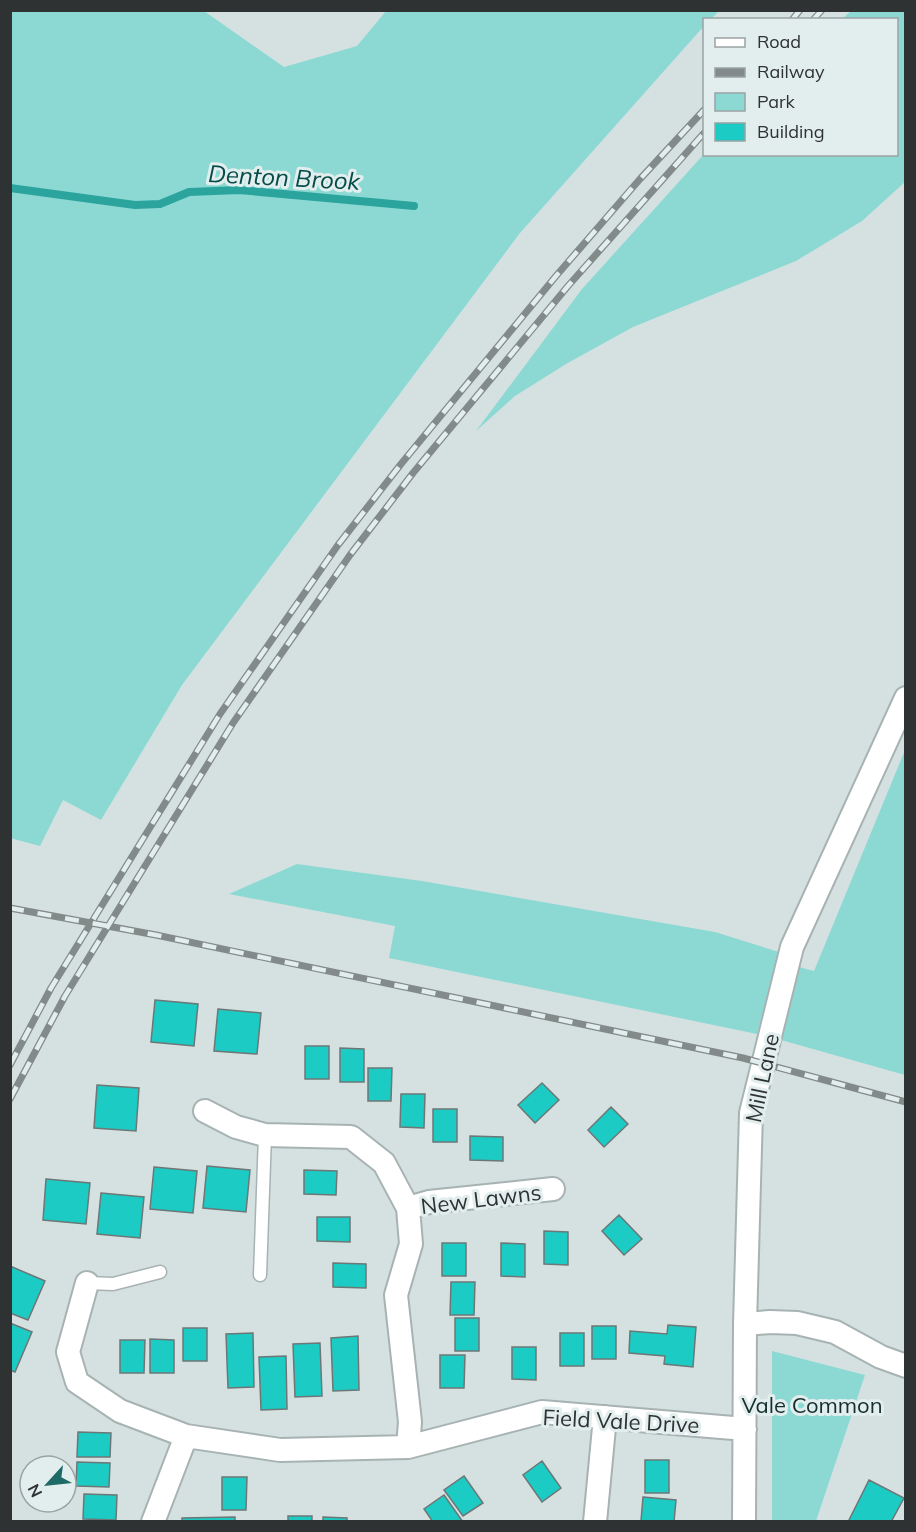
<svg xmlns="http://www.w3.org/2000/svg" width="916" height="1532" font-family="Mulish,sans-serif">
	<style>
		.green { fill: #8cd9d4 }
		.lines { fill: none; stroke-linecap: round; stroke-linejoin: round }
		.stream { stroke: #2ca49e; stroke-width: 8 }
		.building { fill: #1ccbc4; stroke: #6c7776; stroke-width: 1.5 }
		.lane-casing { stroke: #a7b3b2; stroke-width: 15 }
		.street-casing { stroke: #a7b3b2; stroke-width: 26 }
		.lane { stroke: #fff; stroke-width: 12 }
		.street { stroke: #fff; stroke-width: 22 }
		.rail-casing { stroke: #838b8a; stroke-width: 7 }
		.rail { stroke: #e2eeed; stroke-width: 4.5; stroke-dasharray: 14; stroke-linecap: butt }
		.labels { text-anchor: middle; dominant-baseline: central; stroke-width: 6; stroke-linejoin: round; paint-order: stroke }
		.street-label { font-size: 22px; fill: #2e3232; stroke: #e2eeed }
		.park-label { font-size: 22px; fill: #162f2d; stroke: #e2eeed }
		.water-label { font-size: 24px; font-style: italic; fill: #054c49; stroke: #e2eeed }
	</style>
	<rect width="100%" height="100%" fill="#d5e1e0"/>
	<path class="green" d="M10 11H204L284 67 357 46 386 11H719L711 19 704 20V26L520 233 182 685 101 820 63 800 40 846 10 838Z
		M851 11H905V182L862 221 796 261 633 327 566 364 515 396 476 431 582 289 704 154H896V20L842 19Z
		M905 750V1075L781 1040 799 967 814 971Z
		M297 864 422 881 715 932 779 952 757 1034 389 958 395 926 229 894Z
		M772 1351 865 1375 816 1521H772Z"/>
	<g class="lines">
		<path class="stream" d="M10 188 135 205 160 204 189 192 239 190 414 206"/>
	</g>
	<path class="building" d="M155 1000 198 1004 194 1046 151 1042Z
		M218 1009 261 1013 257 1054 214 1051Z
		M305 1046H329V1079H305Z
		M340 1048 364 1049V1082H340Z
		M368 1068H392L391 1101H368Z
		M542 1083 559 1100 535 1123 518 1105Z
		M97 1085 139 1088 136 1131 94 1128Z
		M401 1094H425L424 1128 400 1127Z
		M611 1107 628 1124 604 1147 588 1130Z
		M433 1109H457V1142H433Z
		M470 1136 503 1137V1161L470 1160Z
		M207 1166 250 1170 246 1212 203 1208Z
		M154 1167 197 1171 193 1213 150 1209Z
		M304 1170 337 1171 336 1195 304 1194Z
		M46 1179 90 1183 86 1224 43 1220Z
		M101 1193 144 1197 140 1238 97 1234Z
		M619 1215 642 1239 624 1255 602 1231Z
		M317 1217H350V1242L317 1241Z
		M544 1231 568 1232V1265L544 1264Z
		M442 1243H466V1276H442Z
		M501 1243 525 1244V1277L501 1276Z
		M333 1263 366 1264V1288L333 1287Z
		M10 1266 45 1281 28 1320 10 1313Z
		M451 1282H475L474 1315H450Z
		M455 1318H479V1351H455Z
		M10 1323 32 1332 15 1372 10 1370Z
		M668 1325 696 1327 693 1367 664 1364 665 1356 629 1353 630 1331 667 1334Z
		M592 1326H616V1359H592Z
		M183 1328H207V1361H183Z
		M253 1333 254 1387 228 1388 226 1334Z
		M560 1333H584V1366H560Z
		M358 1336 359 1390 333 1391 331 1338Z
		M150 1339 174 1340V1373H150Z
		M120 1340H145L144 1373H120Z
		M320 1343 322 1396 295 1397 293 1344Z
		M512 1347H536V1380L512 1379Z
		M440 1355H465L464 1388H440Z
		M286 1356 287 1409 261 1410 259 1357Z
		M78 1432 111 1433 110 1457H77Z
		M645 1460H669V1493H645Z
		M542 1461 561 1488 542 1502 523 1475Z
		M77 1462 110 1463 109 1487 76 1486Z
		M464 1476 483 1503 463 1516 444 1490Z
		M222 1477H247L246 1510H222Z
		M869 1480 904 1498 891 1522H848Z
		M84 1494 117 1495 116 1520 83 1519Z
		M444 1495 463 1522H433L424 1509Z
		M643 1497 676 1500 674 1522 641 1521Z
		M288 1516H312V1522H288Z
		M235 1517V1522H182V1518Z
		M323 1517 347 1518V1522H323Z"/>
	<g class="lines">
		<g class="lane-casing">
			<path id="lane" d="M260 1275 265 1135
				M87 1283 113 1284 160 1272"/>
		</g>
		<g class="street-casing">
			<path id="street" d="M205 1111 236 1127 265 1135 351 1137 384 1163 408 1208 411 1244 396 1295 410 1422 408 1447
				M408 1208 429 1202 553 1189
				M87 1283 68 1352 77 1382 120 1411 186 1436 280 1450 408 1447 542 1412 745 1429
				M745 1324 770 1322 797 1323 835 1332 881 1357 906 1366
				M153 1522 186 1436
				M595 1522 605 1417
				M744 1522 745 1324 751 1113 792 947 906 698"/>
		</g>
		<use href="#lane" class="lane"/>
		<use href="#street" class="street"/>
		<g class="rail-casing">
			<path id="rail" d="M792 20 800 10
				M813 20 822 10
				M10 908 156 935 743 1058 906 1102
				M10 1065 51 988 220 714 338 545 401 464 556 276 640 179 704 110
				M10 1099 65 996 233 723 350 555 413 473 568 286 704 133"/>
		</g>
		<use href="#rail" class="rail"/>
	</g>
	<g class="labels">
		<g class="street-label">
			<text transform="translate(762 1078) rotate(-78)">Mill Lane</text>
			<text transform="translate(481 1199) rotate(-7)">New Lawns</text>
			<text transform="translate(621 1421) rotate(3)">Field Vale Drive</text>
		</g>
		<g class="park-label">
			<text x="812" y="1405">Vale Common</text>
		</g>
		<g class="water-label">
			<text transform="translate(284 177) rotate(3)">Denton Brook</text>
		</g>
	</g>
	<rect width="916" height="1532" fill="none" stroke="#2e3232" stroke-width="24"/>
	<rect x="703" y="18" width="195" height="138" fill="#e2eeed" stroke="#9aa3a2" stroke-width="1.5"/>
	<rect x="715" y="38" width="30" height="9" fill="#ffffff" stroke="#9aa3a2" stroke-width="1.5"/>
	<text x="757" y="48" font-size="18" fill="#2e3232">Road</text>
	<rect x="715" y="68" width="30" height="9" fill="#838b8a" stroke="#9aa3a2" stroke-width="1.5"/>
	<text x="757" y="78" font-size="18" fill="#2e3232">Railway</text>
	<rect x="715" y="93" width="30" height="18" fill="#8cd9d4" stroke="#9aa3a2" stroke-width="1.5"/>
	<text x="757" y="108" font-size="18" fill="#2e3232">Park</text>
	<rect x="715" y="123" width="30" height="18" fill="#1ccbc4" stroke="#9aa3a2" stroke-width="1.5"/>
	<text x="757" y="138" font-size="18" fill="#2e3232">Building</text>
	<g transform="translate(48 1484) rotate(243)"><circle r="28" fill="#e2eeed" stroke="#9aa3a2" stroke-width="1.5"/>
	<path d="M0-4.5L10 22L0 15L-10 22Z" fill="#1e6a66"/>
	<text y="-9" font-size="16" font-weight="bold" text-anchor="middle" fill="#2e3232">N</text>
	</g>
</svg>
